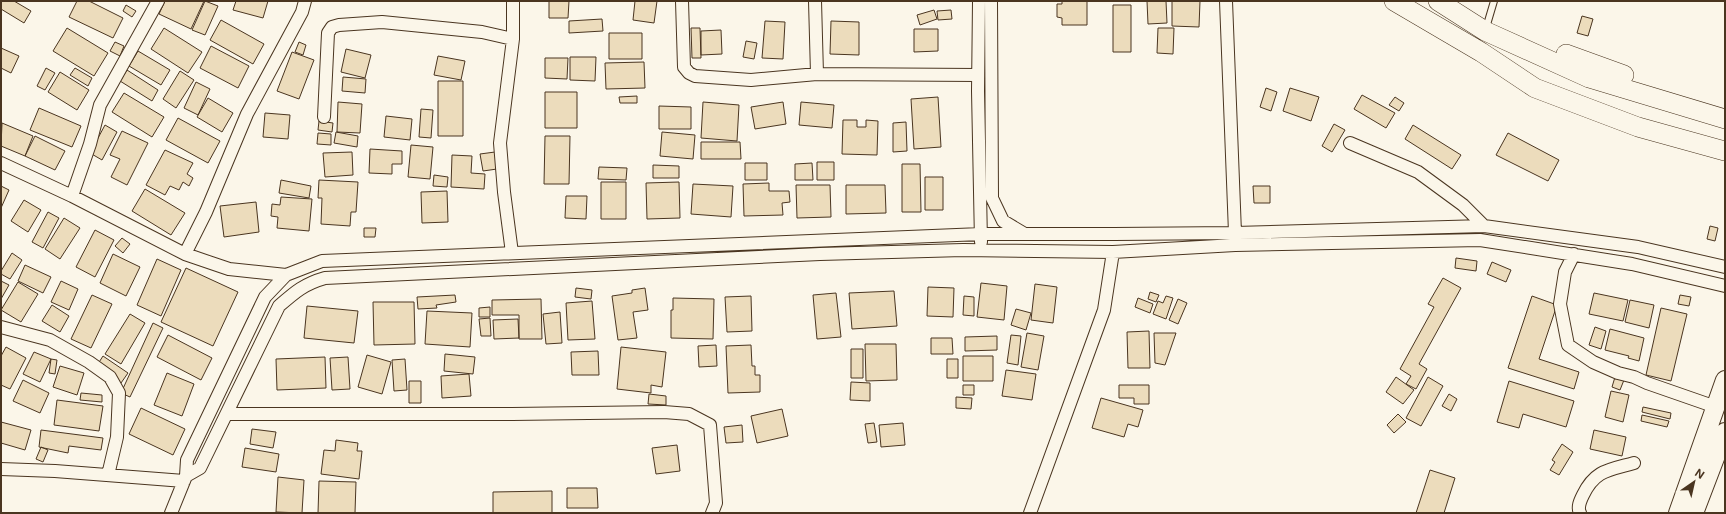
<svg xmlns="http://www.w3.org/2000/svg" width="1726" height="514" font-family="Inter,sans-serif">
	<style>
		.building { fill: #ecdcbc; stroke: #4a3520 }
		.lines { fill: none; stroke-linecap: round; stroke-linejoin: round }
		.service-casing { stroke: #4a3520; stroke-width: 8 }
		.minor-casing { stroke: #4a3520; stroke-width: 14 }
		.primary-casing { stroke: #4a3520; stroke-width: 20 }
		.trunk-casing { stroke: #4a3520; stroke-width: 20 }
		.service { stroke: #fbf6e9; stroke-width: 6 }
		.minor { stroke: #fbf6e9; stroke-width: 12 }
		.primary { stroke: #fbf6e9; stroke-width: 18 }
		.trunk { stroke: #fbf6e9; stroke-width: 19 }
	</style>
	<rect width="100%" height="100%" fill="#fbf6e9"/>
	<path class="building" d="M1 1H14L31 11 24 23 1 9Z
		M77 1H89L123 18 113 38 69 17Z
		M165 1H204L191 29 159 14Z
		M205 1 218 6 205 35 192 30Z
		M236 1H268L263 18 233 10Z
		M549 1H569L568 18H549Z
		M635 1H657L654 23 633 20Z
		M1062 1H1087V25H1062V18L1057 17V4H1062Z
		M1147 1H1166L1167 23 1148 24Z
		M1172 1H1200L1199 27 1172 26Z
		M126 5 136 11 132 17 123 11Z
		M1113 5H1131V52H1113Z
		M934 10 937 19 920 25 917 15Z
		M951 10 952 19 938 20 937 11Z
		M1582 16 1593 19 1588 36 1577 33Z
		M602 19 603 31 569 33V21Z
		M221 20 264 44 253 64 210 40Z
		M765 21 785 22 783 59 762 58Z
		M831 21 859 22V55L830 54Z
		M67 28 108 53 94 76 53 51Z
		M164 28 202 52 188 73 151 49Z
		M691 28H700L701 58H692Z
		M1158 28H1174L1173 54 1157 53Z
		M914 29H938V51L914 52Z
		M721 30 722 54 701 55V31Z
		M609 33H642V59H609Z
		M746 41 757 43 754 59 743 57Z
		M115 42 124 46 120 56 110 51Z
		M299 42 306 45 303 55 295 52Z
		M211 46 249 66 238 88 200 68Z
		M1 48 19 56 11 73 1 68Z
		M346 49 371 55 365 78 341 72Z
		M138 51 170 70 161 85 129 66Z
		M292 52 314 60 299 99 277 91Z
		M438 56 465 61 461 80 434 75Z
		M570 57H596L595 81 570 80Z
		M545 58H568L567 79 545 78Z
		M644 62 645 88 606 89 605 63Z
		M46 68 55 73 45 90 37 86Z
		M75 68 92 78 88 86 70 75Z
		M127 70 158 90 152 101 120 81Z
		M180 71 194 80 176 108 163 99Z
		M60 72 89 90 77 110 48 92Z
		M343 77 366 79 365 93 342 91Z
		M438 81H463V136H438Z
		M196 82 210 89 198 115 184 108Z
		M1266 88 1277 92 1271 111 1260 107Z
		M1290 88 1319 97 1311 121 1283 111Z
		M545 92H577V128H545Z
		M124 93 164 117 152 137 112 112Z
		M1362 95 1395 113 1386 128 1354 109Z
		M637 96V103H620L619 97Z
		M938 97 941 147 914 149 911 99Z
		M1395 97 1404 103 1399 111 1389 105Z
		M208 98 233 113 222 132 197 117Z
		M338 102 362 104 360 133 337 132Z
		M703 102 739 105 737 141 701 138Z
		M783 102 786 124 755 129 751 107Z
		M801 102 834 105 832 128 799 125Z
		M659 106 691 107V129H659Z
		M39 108 81 126 72 147 30 130Z
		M421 109 433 110 431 138 419 137Z
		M265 113 290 115 288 139 263 137Z
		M386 116 412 119 410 140 384 137Z
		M178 118 220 141 208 163 166 140Z
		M843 120H857V127H866V120L878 121 877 155 842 154Z
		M319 121 333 123 332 132 318 130Z
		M906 122 907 151 893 152V123Z
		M2 123 33 136 25 156 1 146Z
		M1334 124 1345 130 1332 152 1322 146Z
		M105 125 117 132 102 160 90 153Z
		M1413 125 1461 155 1452 169 1405 139Z
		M122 131 148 143 127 185 111 177 120 159 110 155Z
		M336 132 358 136 357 147 334 143Z
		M662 132 695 135 693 159 660 156Z
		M318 133 331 134V145L317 144Z
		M1508 133 1559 160 1548 181 1496 155Z
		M35 136 65 151 55 170 25 156Z
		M545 136H570L569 184H544Z
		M701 142H740L741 159H701Z
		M411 145 433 147 430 179 408 177Z
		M370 149 402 151V164H392V174L369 173Z
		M165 150 193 163 187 174 193 178 189 186 183 182 179 190 170 186 165 195 146 185Z
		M352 152 353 175 325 177 323 153Z
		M495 152 497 169 483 171 480 154Z
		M452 155 472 156 471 173 485 174 484 189 451 187Z
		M817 162H834V180H817Z
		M745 163H767V180H745Z
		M812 163 813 180H795V164Z
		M902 164H920L921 212H902Z
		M653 165 679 166V178H653Z
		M599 167 627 168 626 180 598 179Z
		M434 175 448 177 447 187 433 186Z
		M925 177H943V210H925Z
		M281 180 311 186 309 198 279 193Z
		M319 180 358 182 356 212H351L350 226 321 224 322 198H318Z
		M601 182H626V219H601Z
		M679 182 680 218 647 219 646 183Z
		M769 183V191H789L790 202 782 203 783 215 744 216 743 184Z
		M693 184 733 186 731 217 691 214Z
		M796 185H830L831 217 797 218Z
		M846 185H885L886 213 846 214Z
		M1 186 9 190 1 208Z
		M1253 186H1270V203H1254Z
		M145 189 185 213 171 235 132 211Z
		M447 191 448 222 422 223 421 192Z
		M566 196H587L586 219 565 218Z
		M281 197 312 199 309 231 277 228 278 217 271 216 272 204 280 205Z
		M24 200 41 210 28 232 11 221Z
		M256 202 259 232 224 237 220 206Z
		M48 212 59 218 43 248 32 242Z
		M64 218 80 228 60 259 45 249Z
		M1710 226 1718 228 1715 241 1707 239Z
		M364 228H376L375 237H364Z
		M95 230 114 240 95 277 76 267Z
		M122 238 130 244 123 253 115 246Z
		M12 253 22 260 10 279 1 274V271Z
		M113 254 140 267 126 296 100 283Z
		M1456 258 1477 261 1476 271 1455 268Z
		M157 259 181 270 161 316 137 305Z
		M1492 262 1511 270 1506 282 1487 274Z
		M25 265 51 277 43 293 18 281Z
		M186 268 238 292 213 346 161 322Z
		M1443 278 1461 288 1419 364 1427 369 1416 389 1406 384 1411 376 1400 369 1434 307 1428 304Z
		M1 281 9 285 1 299Z
		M61 281 78 289 69 310 51 302Z
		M18 282 38 294 21 322 1 310Z
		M981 283 1007 286 1004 320 977 317Z
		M1035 284 1057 287 1053 323 1031 320Z
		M928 287 954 288 953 317 927 316Z
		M576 288 592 290 591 299 575 297Z
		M645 288 648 310 633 312 637 338 618 340 612 296 632 293V290Z
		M894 291 897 326 852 329 849 293Z
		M1150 292 1159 295 1156 302 1148 299Z
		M836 293 841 337 817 339 813 295Z
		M1594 293 1628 300 1623 321 1589 314Z
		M92 295 112 304 91 348 71 339Z
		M455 295 456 302 436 305 437 308 418 309 417 297Z
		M1680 295 1691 297 1689 306 1678 304Z
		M751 296 752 331 727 332 725 297Z
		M964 296 974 297V316L963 315Z
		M1166 296 1173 298 1166 319 1153 314 1158 301 1163 303Z
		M1532 296 1557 305 1539 359 1579 372 1574 389 1508 368Z
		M673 298 714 299 713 339 671 338V310H673Z
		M1138 298 1153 304 1150 313 1135 307Z
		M541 299 542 339H519V315H492V300Z
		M1178 299 1187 303 1178 324 1169 320Z
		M1630 300 1654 305 1649 328 1625 322Z
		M592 301 595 339 568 340 566 303Z
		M373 302H414L415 344 374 345Z
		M52 305 69 316 60 332 42 321Z
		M307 306 358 311 354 343 304 338Z
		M490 307V317H479V308Z
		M1661 308 1687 314 1671 381 1646 375Z
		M1016 309 1031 313 1026 330 1011 325Z
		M427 311 472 313 470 347 425 344Z
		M560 312 562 343 546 344 543 314Z
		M130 314 145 323 121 364 105 354Z
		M490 318 491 336H481L479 319Z
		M518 319 519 338 494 339 493 320Z
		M153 323 163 328 130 397 121 393Z
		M1595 327 1606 331 1601 349 1589 345Z
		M1610 329 1644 338 1639 361 1628 358 1629 356 1605 350Z
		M1149 331 1150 368H1128L1127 332Z
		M1027 333 1044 336 1038 370 1021 367Z
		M1154 333H1176L1165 365 1155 363Z
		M168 335 212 358 201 380 157 357Z
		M1011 335 1021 336 1018 365 1007 363Z
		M997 336V350L965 351V337Z
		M931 338H952L953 354H931Z
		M865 344H896L897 380 866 381Z
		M716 345 717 366 699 367 698 346Z
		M751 345 752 366H755V375H760V392L728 393 726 346Z
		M6 347 26 358 10 389 1 385V356Z
		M621 347 666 352 662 387 651 385V393L617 389Z
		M851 349H863V378H851Z
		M598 351 599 375H572L571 352Z
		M34 352 51 359 40 382 23 374Z
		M445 354 475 357 473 374 444 371Z
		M367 355 391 362 382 394 358 387Z
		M103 356 128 373 121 383 96 367Z
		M963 356H993V381H963Z
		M325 357 326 388 277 390 276 359Z
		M348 357 350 389 332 390 330 358Z
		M51 359 57 360 55 374 49 373Z
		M405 359 407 390 394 391 392 360Z
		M947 359H958V378H947Z
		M60 366 84 373 77 395 53 387Z
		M1006 370 1036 374 1032 400 1002 396Z
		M167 373 194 384 182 416 154 405Z
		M469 374 471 396 442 398 441 376Z
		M1396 377 1414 390 1403 404 1386 392Z
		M1428 377 1443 386 1421 426 1406 418Z
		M1615 377 1624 380 1620 390 1612 387Z
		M23 380 49 393 40 413 13 401Z
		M409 381H421V403H409Z
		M1509 381 1574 401 1566 427 1523 414 1519 428 1497 422Z
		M851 382 870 383V401L850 400Z
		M963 385H974V395H963Z
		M1119 385H1149V404H1134V398H1119Z
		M1611 391 1629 395 1623 422 1605 417Z
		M81 393 102 395V402L80 400Z
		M649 394 666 396V405L648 404Z
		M1449 394 1457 399 1451 411 1442 406Z
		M956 397 972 398 971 409 956 408Z
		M1101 398 1143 410 1138 427 1128 424 1124 437 1092 428Z
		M57 400 103 406 99 431 54 425Z
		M1643 407 1671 413 1670 419 1642 412Z
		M141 408 185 429 173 455 129 434Z
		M782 409 788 436 757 443 751 416Z
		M1398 414 1406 422 1394 433 1387 425Z
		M1642 415 1669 421 1667 427 1641 421Z
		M1 422 31 430 25 450 1 443Z
		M874 423 877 442 868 443 865 424Z
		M903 423 905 445 881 447 879 425Z
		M742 425 743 442 726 443 724 427Z
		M252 429 276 432 273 448 250 444Z
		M41 430 103 438 101 450 69 446 68 453 39 447Z
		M1594 430 1626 437 1622 456 1590 449Z
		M336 440 358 443 357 451H362L359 479 321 474 324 450 335 451Z
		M1562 444 1573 452 1559 475 1550 470 1555 462 1552 460Z
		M677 445 680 471 656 474 652 448Z
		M41 447 48 450 43 462 36 459Z
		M245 448 279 454 276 472 242 467Z
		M1430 470 1455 478 1444 513H1416Z
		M278 477 304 480 302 513 276 512Z
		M319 481 356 482 355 513H318Z
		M567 488H597L598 508H567Z
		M552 491V513H493V492Z"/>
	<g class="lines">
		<g class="service-casing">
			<path id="service" d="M1486 28 1494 1"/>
		</g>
		<g class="minor-casing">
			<path id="minor" d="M682 1 684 67 689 73 695 76 751 80 817 74 978 75
				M815 1 817 74
				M979 1 978 91 981 242
				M991 1 992 198 1003 221 1023 233
				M1226 1 1235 233
				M324 117 328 33 332 27 339 25 382 22 482 32 513 39
				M1350 143 1418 172 1463 205 1484 226
				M1 163 72 196 185 254 229 269 286 275
				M72 196 90 144 100 105 158 1
				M512 253 504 192 500 143 513 39V1
				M185 254 206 212 247 114 302 12 305 1
				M1574 254 1565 272 1560 304 1568 345 1593 362 1618 373 1634 377 1647 383 1716 407
				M1 327 50 340 89 362 110 377 119 393 117 437 108 475
				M228 414H512L664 412 689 414 710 425 716 503 712 513
				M1 469 55 471 184 481
				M186 476 200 468 279 306C295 292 304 284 325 278L820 254 963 250 1113 252 1235 245 1480 240 1632 264 1725 286
				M171 513 186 476 187 460 265 297 286 275 322 261 981 234H1114L1235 233 1484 226 1638 247 1725 267
				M1030 513 1104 310 1113 252
				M1580 513C1577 507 1580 501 1583 495 1595 470 1609 470 1634 463"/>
		</g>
		<g class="primary-casing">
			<path id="primary" d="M1678 513 1725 380
				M1694 513 1725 432"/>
		</g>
		<g class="trunk-casing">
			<path id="trunk" d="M1394 1 1481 52 1535 88 1638 127 1725 151
				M1438 1 1485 31 1589 78 1725 119
				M1566 54 1624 75"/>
		</g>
		<use href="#service" class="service"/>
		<use href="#minor" class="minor"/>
		<use href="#primary" class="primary"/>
		<use href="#trunk" class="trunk"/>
	</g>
	<rect width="1726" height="514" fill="none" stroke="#4a3520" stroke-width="4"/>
	<g transform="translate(1694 482) rotate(34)" stroke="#fbf6e9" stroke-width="3" paint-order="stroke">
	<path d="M0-3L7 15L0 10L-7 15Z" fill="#4a3520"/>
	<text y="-6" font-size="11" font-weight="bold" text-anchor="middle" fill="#4a3520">N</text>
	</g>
</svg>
